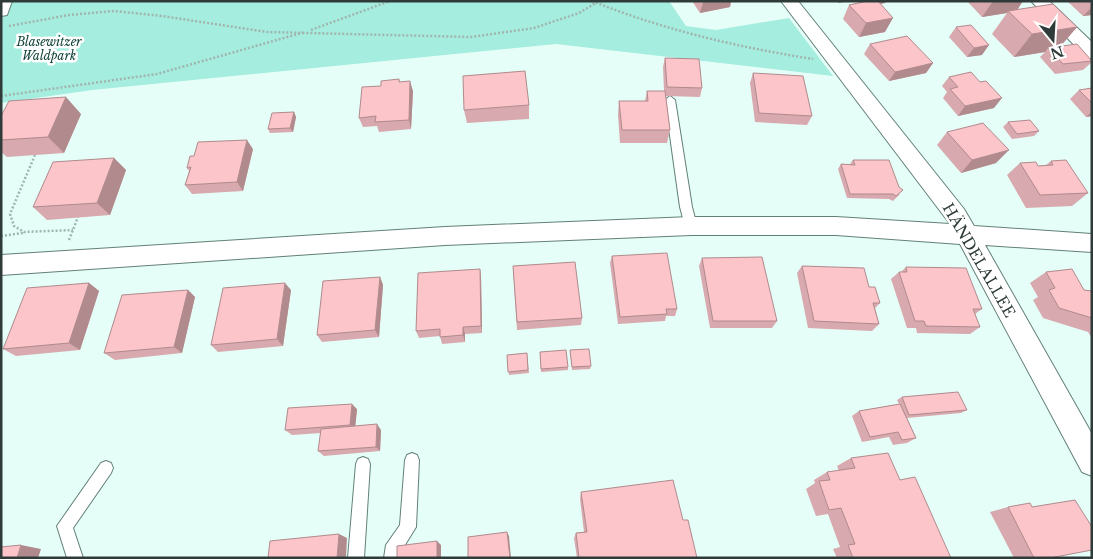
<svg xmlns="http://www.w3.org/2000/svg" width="1093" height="559" font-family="'Libre Baskerville',serif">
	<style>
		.green { fill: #a5edde }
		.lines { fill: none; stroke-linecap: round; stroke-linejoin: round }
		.lane-casing { stroke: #637f79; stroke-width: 2 }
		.street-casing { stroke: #637f79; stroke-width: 2 }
		.path { stroke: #a0b5b0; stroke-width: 2.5; stroke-dasharray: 2 2; stroke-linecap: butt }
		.lane { fill: #fff; fill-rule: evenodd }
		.street { fill: #fff; fill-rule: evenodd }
		.wall { fill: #d8a9ae }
		.shaded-wall { fill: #b08a8d }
		.building { fill: #fbc5ca; stroke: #b08a8d }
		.labels { text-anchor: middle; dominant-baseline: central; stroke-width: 5; stroke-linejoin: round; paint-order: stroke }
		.far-park-label { font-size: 12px; font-style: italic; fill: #104139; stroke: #fff }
		.street-label { font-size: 15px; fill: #2e3b38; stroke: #fff }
	</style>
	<rect width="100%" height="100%" fill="#e5fef8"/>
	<path class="green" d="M1 1H669L686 26 716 30 789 18 833 76 556 44 92 90 1 103Z"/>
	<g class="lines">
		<g class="lane-casing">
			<path id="lane" d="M670 96 675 100 692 207 697 226 691 231 685 226 680 207 665 100Z
				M412 453 417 455 419 460 416 527 400 553V558H384L386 545 400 525 405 460 407 455Z
				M363 457 368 459 370 464 364 558H348L356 464 358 459Z
				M106 461 111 463 113 468 111 473 73 528 83 558H67L57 526 101 463Z"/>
		</g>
		<g class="street-casing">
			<path id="street" d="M1 1H12L7 15 1 16Z
				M781 1H798L964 209 974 226 1092 234V252L985 245 1092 434V476L1082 472 960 244 836 235H691L445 245 1 275V255L445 227 691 217H836L950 224Z
				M1031 1H1049L1092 42V59L1086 57Z"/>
		</g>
		<path class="path" d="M592 1C664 30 737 47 813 59
			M9 26 69 15 114 11 162 16 267 32 471 37 534 28 579 13 599 1
			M311 30 390 1
			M1 96 157 74 305 32
			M35 155 10 214 14 226 24 232 73 230
			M1 236 23 233
			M69 240 78 217"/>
		<use href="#lane" class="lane"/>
		<use href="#street" class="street"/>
	</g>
	<path class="wall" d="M692 1H731L730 7 700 13Z
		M860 1H886L885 3 880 4 885 32 859 37 843 19 849 5 862 2Z
		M967 1H1023L1017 9 1077 27 1061 46 1092 60V62L1083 70 1055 74 1040 57 1045 52 1014 57 992 34 1007 13 982 17Z
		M1067 1H1092V15L1083 16Z
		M956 27 982 55 967 57 949 37Z
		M870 44 933 63 926 73 889 81 864 54Z
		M665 58 702 88 700 97 666 96 670 130 667 143H620L618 115 619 101H645L647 91H664L663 67Z
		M753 73 812 116 807 125 755 122 750 83Z
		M949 77 980 82 994 108 958 116 943 98 947 92 942 86Z
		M399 79 400 82 413 91 411 129 379 132 377 126 363 127 359 118 381 86Z
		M1092 88V116L1086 117 1070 99 1079 90Z
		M529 105V119L467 123 464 110Z
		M294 112 296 117 293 132 270 133 268 129Z
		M81 114 64 153 7 157 1 152V116Z
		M1008 122 1039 131 1034 136 1012 139 1003 127Z
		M947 132 996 163 961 173 937 145Z
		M253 149 243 191 192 194 185 185 189 171 187 168Z
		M114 158 126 170 110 215 47 220 33 207Z
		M853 160 900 194 893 201 889 199 847 198 838 169 841 164H850Z
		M1051 161 1088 193 1072 206 1026 208 1007 175 1020 163 1038 166 1046 165Z
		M612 256 677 309 675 316H666L665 321 618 324 610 263Z
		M702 258 777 321 772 328H710L699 266Z
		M513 266 582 318 581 325 517 330Z
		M802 266 869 287 880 303 875 308 879 324 872 331 808 328 797 273Z
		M906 267 982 309 975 314 980 327 970 334 917 333 916 328H907L891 279 899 272H901Z
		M480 269 481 277 482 333 465 334V342L442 344 440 336 419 338 416 331Z
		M1046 272 1084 290 1092 291V338L1088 332 1043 318 1033 300 1038 297 1030 283Z
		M380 277 383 285 379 337 322 342 317 335Z
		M89 283 99 291 80 350 16 356 3 349Z
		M188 290 195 297 182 353 115 360 104 353Z
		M291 290 283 346 218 352 211 345Z
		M570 350 591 366 590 369 572 370Z
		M540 352 568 367V370L541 372Z
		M527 353 529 373 509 375 507 355Z
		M902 397 967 410 961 413 907 418 916 438 907 443 893 445 889 437 862 442 852 416 859 411 899 404 897 400Z
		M357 409 355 426 381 430 380 451 324 456 318 451 321 433 292 435 285 430Z
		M851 458 900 480 951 558H837L833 549 840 547 828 514 816 516 806 489 815 483 814 480 827 472 839 471 837 466Z
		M581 492 683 520 697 558H577L574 538 576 533 584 532 580 499Z
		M1008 507H1032L1050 558H1014L990 512Z"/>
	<path class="shaded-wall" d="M711 1H731L730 7 700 13 703 3Z
		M839 1H850L838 3Z
		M867 1H886L885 3 865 6Z
		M993 1H1023L1016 12 1008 11 1007 13 982 17Z
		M1092 7V15L1083 16Z
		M893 18 885 32 859 37 866 23Z
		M1077 27 1057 50 1048 48 1045 52 1014 57 1032 34Z
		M989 45 982 55 967 57 974 48Z
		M933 63 926 73 889 81 895 72Z
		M410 81 413 91 411 129 409 120Z
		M66 97 81 114 64 153 48 137Z
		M1002 98 994 108 958 116 965 106Z
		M294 112 296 117 293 132 290 128Z
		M1092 112V116L1086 117Z
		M247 140 253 149 243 191 237 182Z
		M1009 150 996 163 961 173 972 160Z
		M114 158 126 170 110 215 97 203Z
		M480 269 481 277 482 333 481 326Z
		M380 277 383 285 379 337 375 330Z
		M89 283 99 291 80 350 69 343Z
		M285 283 291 290 283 346 277 339Z
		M188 290 195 297 182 353 174 347Z
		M463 327 465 334V342L463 335Z
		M352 404 357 409 355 430 350 425Z
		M377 424 381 430 380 451 376 447Z
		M507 532 509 536 511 558H510Z
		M339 534 347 538 346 558H337Z
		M437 541 441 545V558H437Z
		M21 545 41 549 38 558H17Z"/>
	<path class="building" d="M701 1H711L703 3Z
		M868 1H878L893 18 866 23 849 5Z
		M1053 4 1077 27 1032 34 1008 11Z
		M971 25 989 45 974 48 956 27Z
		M907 36 933 63 895 72 870 44Z
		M1077 44 1092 61 1063 64 1048 48Z
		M665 58 699 59 702 88 667 87Z
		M525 71 529 105 464 110 463 76Z
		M971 72 980 82 986 81 1002 98 965 106 950 89 958 87 949 77Z
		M753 73 803 76 812 116 759 113Z
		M399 79V82L410 81 409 120 375 122 376 116 359 118 362 87 381 86V81Z
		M1092 88V103L1079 90Z
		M647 91H665L670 130H622L619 101H648Z
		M66 97 48 137 1 140V116L9 101Z
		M294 112 290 128 268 129 272 113Z
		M1030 120 1039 131 1017 134 1008 122Z
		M983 123 1009 150 972 160 947 132Z
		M247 140 237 182 185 185 191 167 187 168 190 156H194L198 142Z
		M114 158 97 203 33 207 53 162Z
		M853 160H889L899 187 903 190 896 196 893 194H850L841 164 855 165Z
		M1066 160 1088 193 1040 195 1020 163 1036 162 1038 166 1053 165 1051 161Z
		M667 253 677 309H666L667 314 620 317 612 256Z
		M762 257 777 321H713L702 258Z
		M575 262 582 318 517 322 513 266Z
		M802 266 864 268 869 287H875L880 303H873L879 324 814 321Z
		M906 267 966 268 982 309H973L980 327 926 326 924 321H915L899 272H907Z
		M480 269 481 326 463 327V335L440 337V329L416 331 418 273Z
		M1072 269 1084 290 1092 291V318L1059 308 1049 290 1055 288 1046 272Z
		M380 277 375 330 317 335 323 281Z
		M89 283 69 343 3 349 27 288Z
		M285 283 277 339 211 345 223 288Z
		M188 290 174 347 104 353 122 295Z
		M589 349 591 366 572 367 570 350Z
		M566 350 568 367 541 369 540 352Z
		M527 353 528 370 508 372 507 355Z
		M958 392 967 410 909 415 902 397Z
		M352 404 350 425 285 430 288 408Z
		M900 404 916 438 902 440 898 432 870 437 859 411Z
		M377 424 376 447 318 451 321 429Z
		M888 453 900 480 915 477 951 558H853L848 545 855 544 841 508 829 510 819 481 830 480 827 472 855 468 851 458Z
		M673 480 683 520H688L697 558H579L576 533 587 532 581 492Z
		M1075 500 1092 527V550L1050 558H1034L1008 507 1030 503 1032 507Z
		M507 532 510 558H468V537Z
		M339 534 337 558H268L270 541Z
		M437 541V558H397V546Z
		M21 545 17 558H1V547Z"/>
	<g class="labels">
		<g class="far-park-label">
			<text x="49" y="41">Blasewitzer<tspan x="49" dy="14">Waldpark</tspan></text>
		</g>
		<g class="street-label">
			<text transform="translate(979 260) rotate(60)">HÄNDELALLEE</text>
		</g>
	</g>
	<rect width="1093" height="559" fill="none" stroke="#2e3b38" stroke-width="5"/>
	<g transform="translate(1053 40) rotate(162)" stroke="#ffffff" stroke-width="4" paint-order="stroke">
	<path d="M0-4L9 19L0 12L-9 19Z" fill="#2e3b38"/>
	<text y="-8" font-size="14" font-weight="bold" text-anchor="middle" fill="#2e3b38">N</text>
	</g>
</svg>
